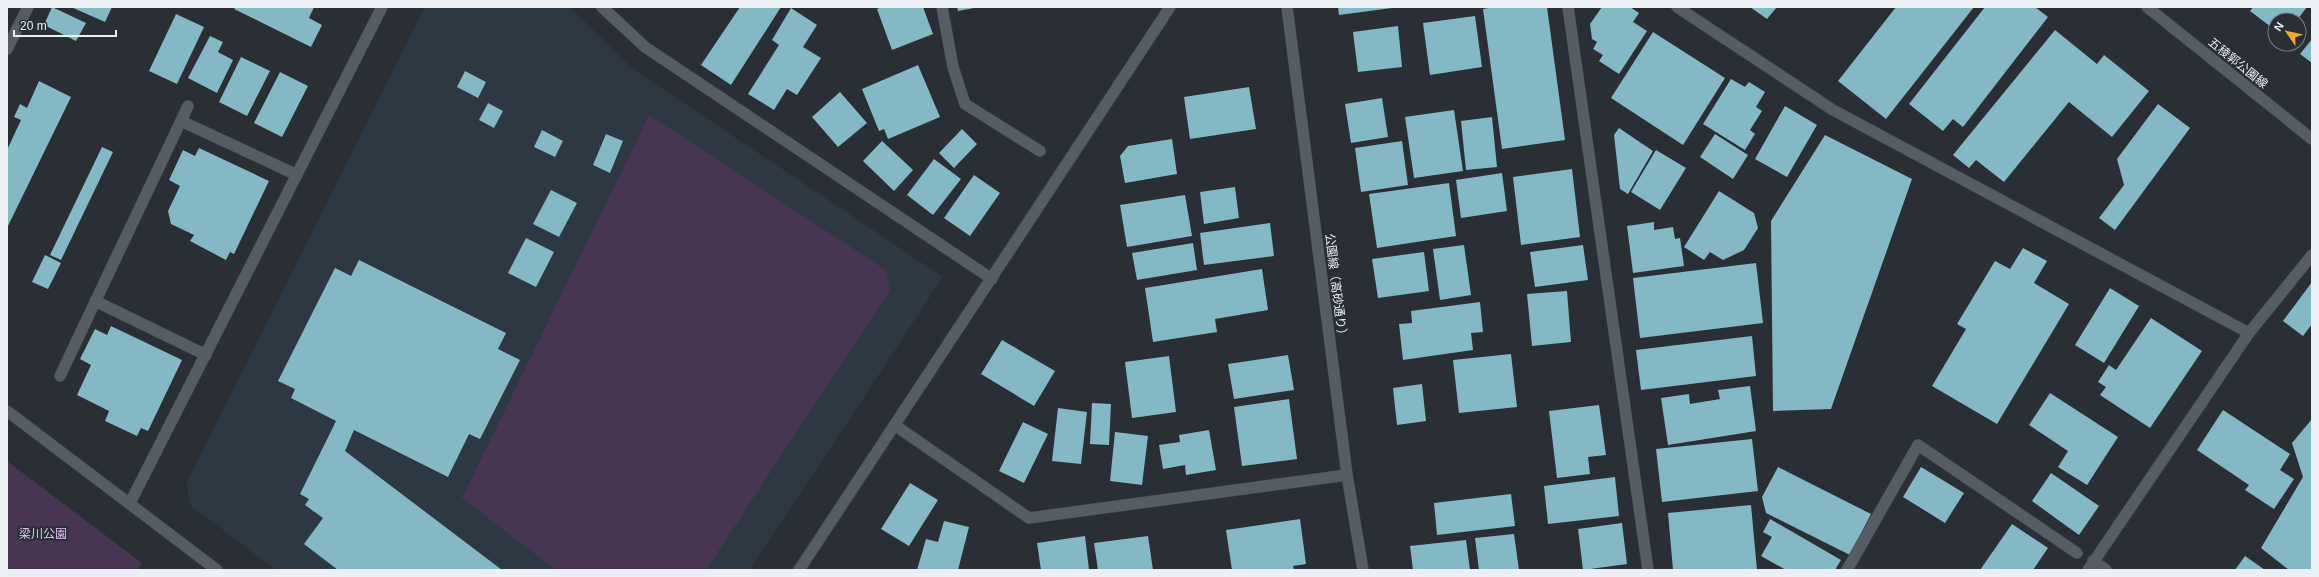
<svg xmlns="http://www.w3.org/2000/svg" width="2319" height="577" font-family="Arial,'Noto Sans JP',sans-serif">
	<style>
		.built { fill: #2d3843 }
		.green { fill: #483551 }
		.building { fill: #84b8c4 }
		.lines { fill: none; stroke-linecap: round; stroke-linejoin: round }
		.service-casing { stroke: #464b51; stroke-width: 12 }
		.minor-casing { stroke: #464b51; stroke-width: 12 }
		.tertiary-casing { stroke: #464b51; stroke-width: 12 }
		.secondary-casing { stroke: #464b51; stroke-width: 12 }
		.service { stroke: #565d64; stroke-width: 11 }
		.minor { stroke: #565d64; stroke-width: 11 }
		.tertiary { stroke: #565d64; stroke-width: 11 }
		.secondary { stroke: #565d64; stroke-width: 11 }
		.labels { text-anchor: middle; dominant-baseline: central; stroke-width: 4; stroke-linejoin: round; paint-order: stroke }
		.street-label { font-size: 12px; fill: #ecf0f4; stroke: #292f35 }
		.park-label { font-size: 12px; fill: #e7c0f9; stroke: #292f35 }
	</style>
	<rect width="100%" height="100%" fill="#292f35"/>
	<path class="built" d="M425 7H570L633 69 943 277 750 570H276L189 504 187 482Z"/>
	<path class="green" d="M649 115 886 270 890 290 706 570H556L462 498Z
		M7 461 142 563 137 570H7Z"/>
	<path class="building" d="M52 7 86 23 76 41 44 25Z
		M71 7H112L105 22Z
		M236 7H314L309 18 322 25 311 47 234 9Z
		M740 7H781L731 85 701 65Z
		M882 7H923L933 34 892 50 877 9Z
		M957 7H974V8L958 11Z
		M1338 7H1392V8L1339 15Z
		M1495 7H1547L1565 140 1502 149 1483 9Z
		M1602 7H1630L1639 13 1633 22 1647 31 1619 74 1599 61 1603 55 1593 49 1597 42 1592 39 1590 24Z
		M1750 7H1777L1767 19Z
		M1896 7H1974L1886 119 1838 81Z
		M1985 7H2035L2048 17 1963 127 1953 119 1943 131 1909 104Z
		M2253 7H2307L2297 20H2275V30L2250 11Z
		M791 8 817 25 803 47 821 58 797 95 787 89 774 110 748 94 779 45 772 40Z
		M176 14 204 27 177 84 149 71Z
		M1475 16 1482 67 1430 75 1423 23Z
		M1398 26 1402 67 1358 72 1353 32Z
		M2055 30 2097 64 2104 55 2149 91 2112 137 2069 102 2004 182 1976 160 1969 168 1953 155Z
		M1653 32 1725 78 1683 145 1611 98Z
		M210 36 223 42 218 52 233 60 217 93 188 78Z
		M2312 39V63L2300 54Z
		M241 57 270 71 247 116 219 102Z
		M918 65 940 117 888 139 884 129 879 131 862 89Z
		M465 71 486 82 478 98 457 87Z
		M280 72 308 86 282 137 254 123Z
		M1731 79 1745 87 1749 82 1765 92 1756 107 1762 111 1750 130 1755 134 1745 150 1703 124Z
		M39 81 71 97 7 228V150L21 120 14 117 20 104 27 108Z
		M1249 87 1256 129 1190 139 1184 97Z
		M840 92 867 123 838 147 812 117Z
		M1382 98 1388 137 1351 143 1345 104Z
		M488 103 503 111 494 128 479 120Z
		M2158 104 2190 128 2115 230 2099 218 2124 185 2117 159Z
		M1785 106 1817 125 1787 177 1755 159Z
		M1454 110 1463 171 1414 178 1405 117Z
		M1492 117 1497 167 1466 170 1461 121Z
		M1619 128 1653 151 1628 194 1620 189 1614 135Z
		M962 129 977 144 954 168 939 153Z
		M542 130 563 141 555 157 534 147Z
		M606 134 623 141 610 173 593 165Z
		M1715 134 1748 155 1733 179 1700 157Z
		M1825 135 1912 179 1831 409 1773 411 1771 221Z
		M1172 139 1177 174 1125 183 1120 156 1128 146Z
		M882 141 913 170 894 191 863 161Z
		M1402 141 1408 185 1361 192 1355 148Z
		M102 147 113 152 61 260 50 255Z
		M199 148 269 181 234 254 230 252 226 260 190 241 194 235 171 224 168 211 180 186 169 180 183 150 195 156Z
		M1656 150 1686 168 1660 210 1631 192Z
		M934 159 961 179 933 215 907 195Z
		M1572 169 1580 237 1521 245 1513 177Z
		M1502 173 1507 211 1461 218 1456 180Z
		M974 175 1000 193 970 236 944 218Z
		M1449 183 1456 236 1377 248 1369 194Z
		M1235 187 1239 218 1204 224 1200 192Z
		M551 190 577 203 559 237 533 224Z
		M1719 191 1754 213 1758 228 1744 250 1723 260 1710 252 1704 260 1684 247Z
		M1185 195 1192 236 1127 247 1120 205Z
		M1654 222V230L1673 227 1675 239 1680 238 1684 266 1633 273 1627 226Z
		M1270 223 1274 256 1204 265 1200 233Z
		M526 238 554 252 536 287 508 273Z
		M1193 243 1197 270 1137 280 1132 253Z
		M1464 245 1471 295 1440 300 1433 249Z
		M1583 245 1588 280 1535 287 1530 252Z
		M2023 248 2047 261 2034 283 2069 304 1997 424 1932 386 1966 329 1957 324 1995 261 2010 269Z
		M1424 252 1429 291 1378 298 1372 259Z
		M45 255 61 263 48 289 32 282Z
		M359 260 506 333 498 349 520 360 480 439 469 434 448 477 354 430 345 451 502 570H338L304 544 323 518 305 505 309 499 300 494 336 421 291 398 295 389 278 381 335 268 351 276Z
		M1756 263 1763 323 1640 338 1633 278Z
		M1262 269 1268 310 1215 319 1217 332 1153 342 1145 288Z
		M2312 282V324L2303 336 2283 321Z
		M2110 288 2139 306 2104 363 2075 345Z
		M1567 291 1571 342 1532 346 1527 294Z
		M1480 302 1483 332 1471 333 1473 350 1403 360 1399 324 1412 323 1411 311Z
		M2151 318 2202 351 2150 428 2100 395 2106 387 2098 382 2109 365 2116 370Z
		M111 326 182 360 148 431 141 428 137 436 105 421 109 411 77 395 91 365 80 359 95 329 107 335Z
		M1752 336 1756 376 1641 390 1636 350Z
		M1002 340 1055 371 1034 406 981 374Z
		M1511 354 1517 407 1459 413 1453 360Z
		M1288 355 1294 390 1234 399 1228 364Z
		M1169 356 1176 412 1132 418 1125 362Z
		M1422 384 1426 421 1397 425 1393 388Z
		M1750 386 1756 431 1668 445 1661 398 1689 394 1690 404 1720 399 1718 390Z
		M2050 393 2118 437 2087 485 2058 467 2068 451 2029 425Z
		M1289 399 1297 459 1242 466 1234 407Z
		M1092 403 1111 404 1109 445 1090 444Z
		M1599 405 1606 455 1588 457 1590 474 1557 478 1549 411Z
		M1058 408 1087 412 1081 464 1052 461Z
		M2223 410 2290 454 2280 470 2294 479 2274 509 2245 490 2249 485 2197 450Z
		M2312 419V570H2289L2261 548 2303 477 2292 443Z
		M1023 422 1048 434 1024 483 999 471Z
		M1209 430 1216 470 1186 475 1185 465 1163 469 1159 445 1180 442 1179 435Z
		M1115 432 1148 436 1142 485 1110 481Z
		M1752 439 1758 491 1662 502 1656 449Z
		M1778 467 1871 514 1850 555 1766 513 1762 497Z
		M1921 467 1964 493 1945 523 1903 497Z
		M2051 473 2099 506 2079 535 2032 501Z
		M1615 477 1619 516 1548 524 1544 486Z
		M910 483 938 500 909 546 881 529Z
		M1511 494 1515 526 1437 535 1434 503Z
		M1751 505 1757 570H1673L1668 513Z
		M1300 519 1306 564 1293 566 1294 570H1232L1226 530Z
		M1770 519 1841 560 1835 570H1786L1761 556 1772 537 1763 532Z
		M944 521 969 527 958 570H917L926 539 938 542Z
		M1622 523 1627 564 1583 570 1578 529Z
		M2012 524 2048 548 2033 570H1980Z
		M1514 534 1519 570H1479L1475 538Z
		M1085 536 1089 570H1041L1037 543Z
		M1148 536 1153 570H1098L1094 543Z
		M1466 540 1470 570H1413L1410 546Z
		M2245 556 2265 570H2235Z"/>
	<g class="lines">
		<g class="service-casing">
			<path id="service" d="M181 121 297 175
				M95 301 206 355
				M60 376 188 106
				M2093 561 2106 570"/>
		</g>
		<g class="minor-casing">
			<path id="minor" d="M602 7 645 47 992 279
				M942 7 953 67 965 104 1040 151
				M1568 7 1648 570
				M1677 7 1833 110 2249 333
				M7 49 28 7
				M896 426 1029 518 1347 475
				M130 503 382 7
				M1847 570 1918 445 2077 553
				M2088 570 2249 333 2312 255"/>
		</g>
		<g class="tertiary-casing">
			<path id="tertiary" d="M1287 7 1347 475 1363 570
				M7 411 217 570
				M799 570 1170 7"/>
		</g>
		<g class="secondary-casing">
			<path id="secondary" d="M2147 7 2312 139"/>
		</g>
		<use href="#service" class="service"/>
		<use href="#minor" class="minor"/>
		<use href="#tertiary" class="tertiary"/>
		<use href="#secondary" class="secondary"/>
	</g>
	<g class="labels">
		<g class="street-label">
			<text transform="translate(2238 63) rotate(39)">五稜郭公園線</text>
			<text transform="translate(1336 287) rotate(83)">公園線（高砂通り）</text>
		</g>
		<g class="park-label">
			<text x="43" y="534">梁川公園</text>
		</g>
	</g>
	<rect width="2319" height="577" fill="none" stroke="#ecf0f4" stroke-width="16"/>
	<g transform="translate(2287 32) rotate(304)"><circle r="19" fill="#292f35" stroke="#777c81"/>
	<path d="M0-3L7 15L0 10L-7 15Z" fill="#eba939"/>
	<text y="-6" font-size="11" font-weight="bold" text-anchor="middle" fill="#ecf0f4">N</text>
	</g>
	<path d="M14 30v6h102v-6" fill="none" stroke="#ecf0f4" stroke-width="2"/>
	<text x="20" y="30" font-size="12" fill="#ecf0f4" stroke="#292f35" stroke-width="3" paint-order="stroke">20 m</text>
</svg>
